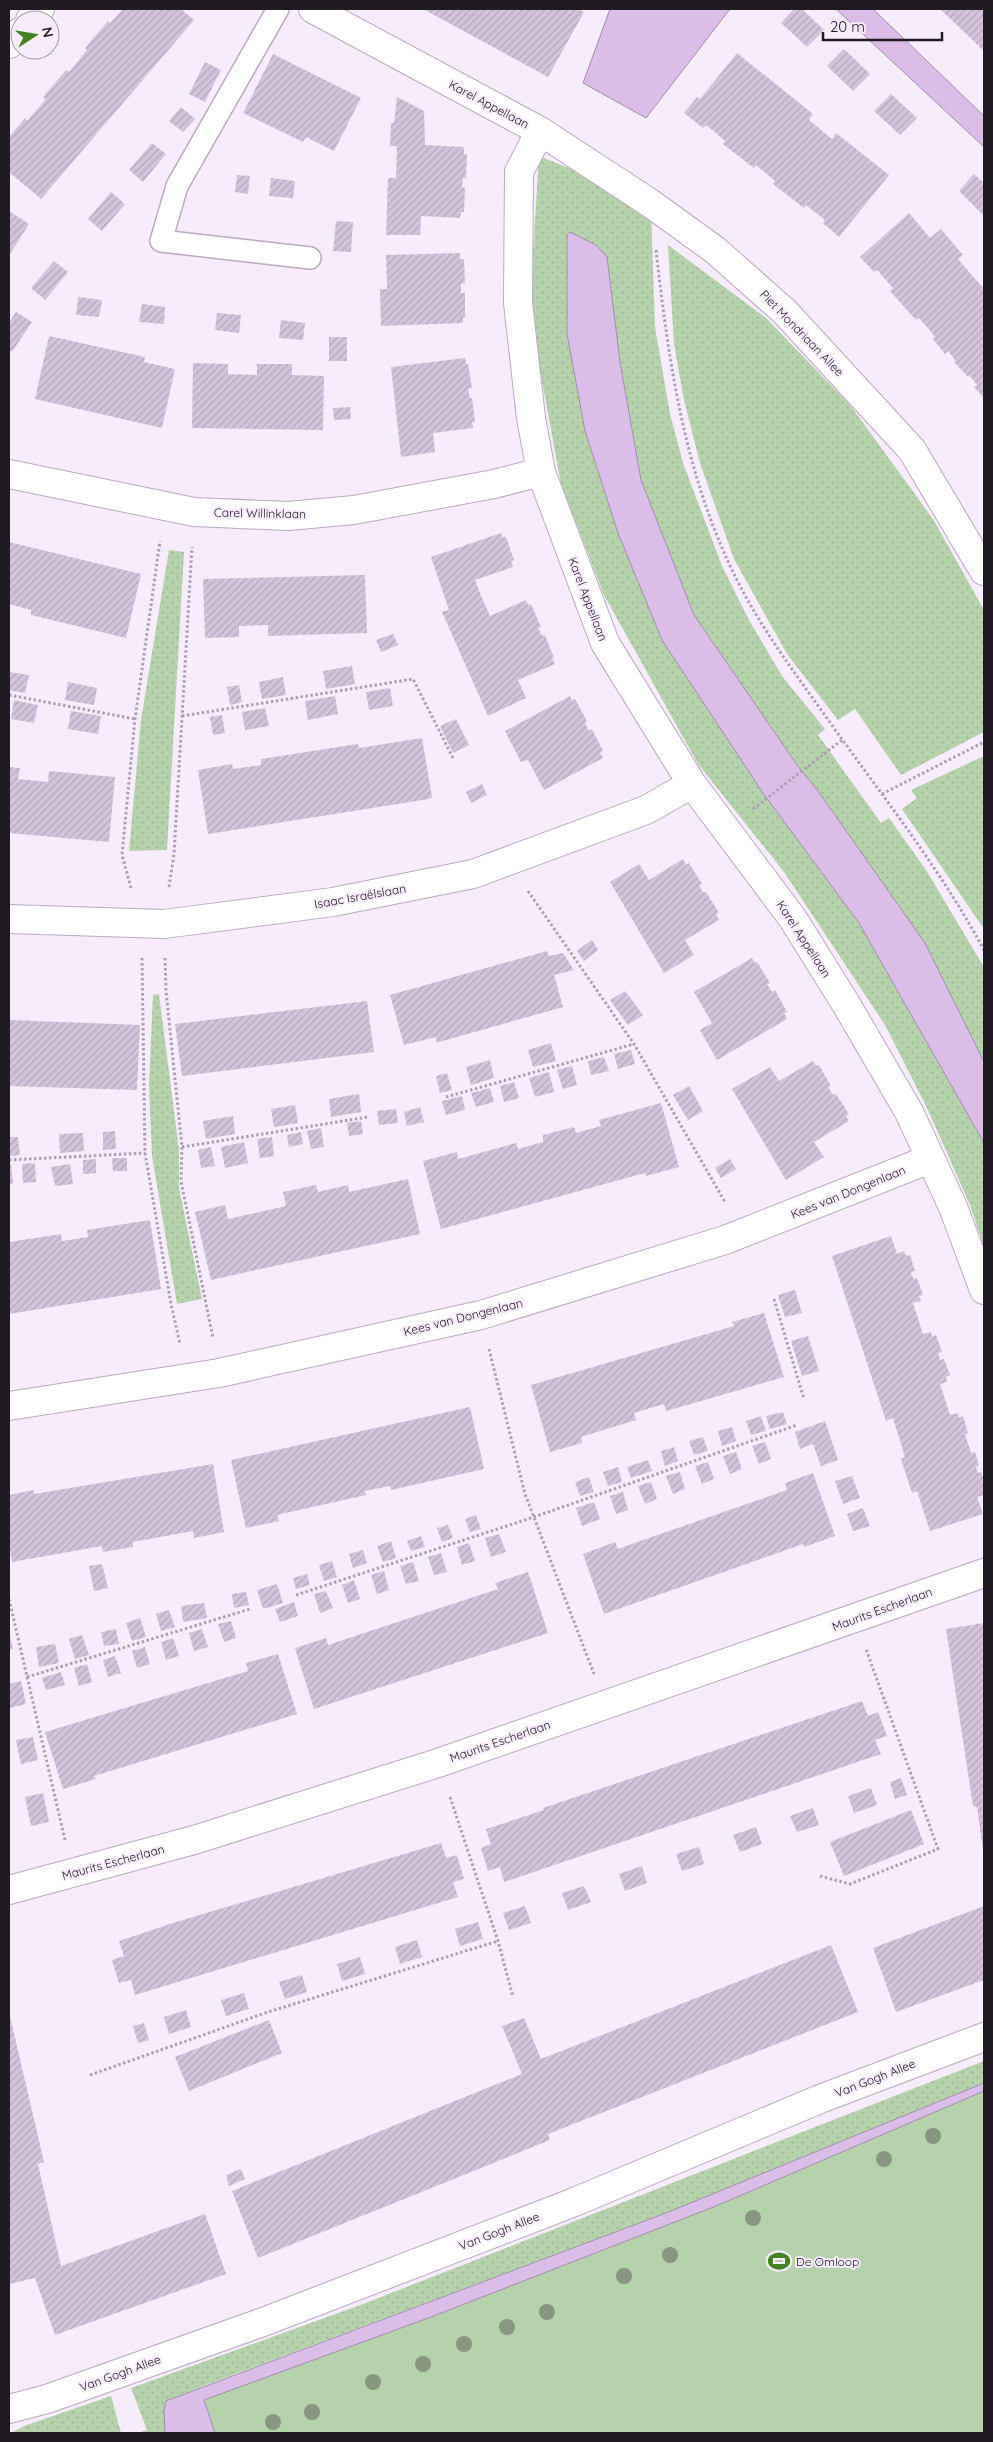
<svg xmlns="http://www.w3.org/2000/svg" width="993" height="2442" font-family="Quicksand,sans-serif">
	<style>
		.grass { fill: url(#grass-dots) }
		.park { fill: #b6d2ac }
		.water { fill: #dabee7; stroke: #a28dac }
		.building { fill: url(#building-hatch) }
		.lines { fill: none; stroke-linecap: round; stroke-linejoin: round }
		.service-casing { stroke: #bbaac2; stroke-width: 24 }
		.minor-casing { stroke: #bbaac2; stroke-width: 30 }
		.path { stroke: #aaa1ae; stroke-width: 3; stroke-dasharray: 2.5 2.5; stroke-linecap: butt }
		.service { stroke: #fff; stroke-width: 21 }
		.minor { stroke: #fff; stroke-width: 28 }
		.tree { fill: #879780 }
		.labels { text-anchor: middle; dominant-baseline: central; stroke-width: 4; stroke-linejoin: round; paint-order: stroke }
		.street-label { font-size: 12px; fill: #201a23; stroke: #f7ecfc }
		.poi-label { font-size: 12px; fill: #201a23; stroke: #f7ecfc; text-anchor: start }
	</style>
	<defs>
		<pattern id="grass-dots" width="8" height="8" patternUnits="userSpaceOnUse" patternTransform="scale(1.25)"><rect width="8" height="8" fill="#b6d2ac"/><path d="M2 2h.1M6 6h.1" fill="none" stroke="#9cb494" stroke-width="1.8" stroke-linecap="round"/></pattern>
		<pattern id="building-hatch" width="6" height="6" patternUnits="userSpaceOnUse" patternTransform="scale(1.25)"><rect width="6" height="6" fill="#d4c3dc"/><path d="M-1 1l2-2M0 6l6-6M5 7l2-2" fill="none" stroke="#b6a7bc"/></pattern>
	</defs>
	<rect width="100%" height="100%" fill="#f7ecfc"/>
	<path class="grass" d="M539 156 596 179 651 212 655 327 670 414 683 463 722 566 749 620 782 676 825 729 818 735 881 823 889 818 926 870 984 967V1062L925 943 818 791 797 765 694 615 641 480 620 362 607 257 570 232 567 235V334L585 431 618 533 662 640 763 793 859 923 984 1143V1247L970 1205 928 1110 885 1025 784 872 698 764 604 595 561 484 540 370 531 285Z
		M668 245 766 318 850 405 933 519 984 610V732L901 775 855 709 838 720 787 654 734 559 700 463 684 400 674 344Z
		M169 550 184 552 167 850 129 851 141 720Z
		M984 756V929L902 809 917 798 911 790Z
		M159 994 179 1150V1188L202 1299 177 1304 152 1156 149 1085 153 995Z
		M984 2061V2083L666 2213 195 2389 167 2401V2433H138L147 2430 131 2388 363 2304Z
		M111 2396 121 2433H11L24 2426Z"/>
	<path class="park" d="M984 2091V2433H215L204 2400 431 2317 716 2206Z"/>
	<path class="water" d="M610 9H730L646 118 583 83Z
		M836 9H873L984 116V147Z
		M570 232 596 245 607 257 620 362 641 480 694 615 797 765 818 791 925 943 984 1062V1143L859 923 763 793 662 640 618 533 585 431 567 334V235Z
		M984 2083V2091L716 2206 431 2317 204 2400 215 2433H165L164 2410 166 2401 666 2213Z"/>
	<path class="building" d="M123 9H181L194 20 41 199 9 172V137L25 118 27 121 46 99 43 97 66 70 69 72 87 50 85 48 96 35 108 21 110 23Z
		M423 9H578L584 12 548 77Z
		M794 9H802L824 30 807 47 781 23Z
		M940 9H984V51Z
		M844 49 870 74 853 91 827 66Z
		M737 53 813 114 809 120 832 139 836 133 889 175 839 237 823 223 825 220 806 205 804 208 773 184 775 181 756 165 754 168 723 144 725 141 716 133 706 125 703 128 684 113 697 97 700 99Z
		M273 54 361 98 334 151 306 137 303 142 243 113Z
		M205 62 221 70 205 102 189 94Z
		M891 94 917 118 900 135 874 111Z
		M397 97 424 111 425 145 464 147V154H467L466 178H463L462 187 465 188 464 212H461L460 218 421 216 420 235H386L388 178H396L397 146H390L391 123H394Z
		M181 107 195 119 183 132 169 121Z
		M152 143 166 154 143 182 129 170Z
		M974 174 984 183V216L959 191Z
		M237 175 250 176 248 194 235 192Z
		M271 178 295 181 293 198 269 196Z
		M111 192 125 204 102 231 88 219Z
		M9 211 29 224 10 254 9 253Z
		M909 213 930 238 941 229 963 255 958 259 984 289V398L974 387 977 385 969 375 968 377 954 362 956 361 948 351 945 354 933 339 935 337 927 327 919 318 916 320 890 291 893 288 877 270 874 272 860 257Z
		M336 221 353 222 351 252 333 251Z
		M460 253V259H464L465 283 461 284V293H465V317H463V323L381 326 380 289H387L386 255Z
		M54 261 68 272 45 300 31 288Z
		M78 297 102 300 99 317 76 315Z
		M142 304 165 307 164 324 139 322Z
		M16 312 32 322 12 352 9 350V323Z
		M217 313 241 315 239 333 215 330Z
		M281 320 305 323 303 340 279 338Z
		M49 336 145 357 144 362 175 369 162 428 35 399Z
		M329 337H347V361H329Z
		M465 358 466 364H468L472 388 468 389 470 398H472L475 422H472L473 428 433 433 435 452 401 457 391 367Z
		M193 363 228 364V374L257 375V364H292V375L324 376 323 430 192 428Z
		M350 407 351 419 334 420 333 408Z
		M501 533 503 538 506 537 514 560 511 561 513 567 475 580 482 598 490 616 526 600 528 605 531 604 541 627 538 628 542 636 545 635 554 658 552 659 555 664 518 680 526 698 488 716 442 612 449 610 431 557Z
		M9 542 141 574 126 638 31 615V610L9 604Z
		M365 575 367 633 268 636V625L239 626V637L205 638 203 579Z
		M393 634 398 645 381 652 376 640Z
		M352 666 355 684 326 689 323 671Z
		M9 672 29 675 25 693 9 690Z
		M283 677 286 695 262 699 259 682Z
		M68 682 97 688 94 705 65 700Z
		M239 685 242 702 230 705 227 687Z
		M390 688 393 706 369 710 366 692Z
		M335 696 338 714 308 720 305 701Z
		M570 696 572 701 575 699 587 721 585 723 589 731 592 729 603 751 600 753 603 758 544 790 528 760 521 762 505 731Z
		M14 700 38 705 34 723 11 719Z
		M265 708 269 726 245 730 242 712Z
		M71 711 101 716 98 734 68 729Z
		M222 715 225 733 213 735 210 717Z
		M456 719 469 745 453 753 440 726Z
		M422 738 432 797 429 799 208 834 198 770 232 764 233 769 261 765V759L358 744 359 748Z
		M9 767 20 768 18 779 48 782 49 771 115 777 109 842 9 833Z
		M482 784 487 795 471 803 466 792Z
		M683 859 686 865 689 863 702 884 699 886 704 893 706 892 719 913 716 914 719 920 685 940 694 955 664 973 610 882 639 864 649 880Z
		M592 940 598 950 584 961 577 951Z
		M547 951 549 956 563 953 574 970 554 975 563 1007 439 1042 437 1043 436 1037 404 1045 390 995Z
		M752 958 755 963 757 962 770 983 767 984 772 992 775 990 787 1012 784 1013 787 1019 717 1060 700 1030 712 1023 694 992Z
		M625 991 643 1015 628 1025 610 1000Z
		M367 1001 374 1052 182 1076 175 1024Z
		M9 1020 140 1025 137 1090 9 1086Z
		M551 1043 556 1061 533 1067 528 1050Z
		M631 1050 635 1064 618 1069 614 1054Z
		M604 1057 609 1071 591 1075 588 1061Z
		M490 1060 494 1078 471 1085 466 1067Z
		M813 1061 816 1066 819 1065 831 1086 828 1087 833 1095 836 1094 849 1114 846 1116 849 1121 814 1142 824 1157 786 1180 732 1089 770 1067 779 1081Z
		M572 1066 577 1085 563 1089 557 1070Z
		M549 1072 554 1092 535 1097 529 1078Z
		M447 1073 452 1090 440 1093 436 1076Z
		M514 1082 519 1098 504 1102 500 1086Z
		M689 1086 703 1111 688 1120 673 1095Z
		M490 1088 494 1102 476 1107 471 1093Z
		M359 1094 361 1112 331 1117 329 1099Z
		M462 1096 465 1110 446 1115 442 1101Z
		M661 1103 679 1167 646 1176 645 1173 441 1229 423 1161 457 1152 458 1159 516 1143 518 1149 543 1142V1135L574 1127 576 1133 601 1126 599 1120Z
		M295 1105 298 1123 274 1127 271 1109Z
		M420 1107 424 1122 407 1126 404 1112Z
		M396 1109 398 1123 379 1125 377 1111Z
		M233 1116 235 1134 206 1139 203 1121Z
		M361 1121 363 1134 349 1136 347 1123Z
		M321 1128 324 1147 311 1149 307 1131Z
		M115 1131 116 1149 103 1150V1132Z
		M301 1132 303 1144 289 1147 287 1135Z
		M83 1133 84 1151 60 1153 59 1134Z
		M9 1137H18L20 1155 9 1156Z
		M272 1137 274 1156 260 1158 257 1139Z
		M244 1142 248 1163 225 1168 221 1147Z
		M211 1147 215 1166 201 1168 198 1150Z
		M112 1158H127V1171H113Z
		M96 1159V1173L83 1174V1160Z
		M730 1159 736 1169 721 1178 715 1168Z
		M35 1163 36 1182 23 1183 22 1164Z
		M11 1164 13 1184H9V1165Z
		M70 1164 73 1184 55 1186 51 1167Z
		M408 1179 420 1234 211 1280 195 1212 225 1205 228 1219 286 1206 283 1192 316 1185 318 1192 348 1185 349 1192Z
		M150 1220 161 1289 9 1314V1242L61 1234 62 1241 88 1237 87 1230Z
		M891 1236 897 1254 904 1251 906 1256 910 1255 915 1271 911 1272 912 1276 914 1279 917 1278 923 1295 919 1296 921 1301 913 1303 923 1334 931 1332 932 1337 936 1335 942 1352 938 1353 940 1360 944 1359 950 1375 946 1377 947 1382 940 1384 950 1415 958 1413 959 1418 963 1416 968 1433 965 1434 971 1453 975 1452 979 1465 976 1467 978 1473 981 1472 984 1480V1495L977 1497 983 1514 930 1531 917 1491 912 1493 901 1459 905 1457 893 1418 886 1421 832 1256Z
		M795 1290 802 1313 785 1317 778 1295Z
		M764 1313 784 1377 666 1411 664 1404 634 1413 636 1420 581 1437 582 1443 550 1452 531 1385 734 1326 732 1322Z
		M808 1336 819 1371 802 1376 791 1341Z
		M470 1407 484 1469 391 1490 390 1486 365 1491 366 1495 277 1515 279 1521 246 1528 231 1460Z
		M783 1412 787 1424 770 1429 766 1416Z
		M761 1416 766 1431 751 1435 746 1421Z
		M825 1421 838 1460 821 1466 813 1444 800 1449 795 1432Z
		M732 1427 736 1441 722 1446 718 1431Z
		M703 1437 708 1451 694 1455 689 1441Z
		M765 1442 771 1459 759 1464 752 1446Z
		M674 1447 678 1461 665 1466 661 1451Z
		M736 1452 742 1469 730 1474 723 1456Z
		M648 1460 652 1471 631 1478 627 1467Z
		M708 1462 714 1479 702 1484 695 1466Z
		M213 1464 224 1532 194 1538 193 1531 133 1542V1547L103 1552 102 1546 12 1562 9 1545V1495L34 1490V1494Z
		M618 1467 622 1482 608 1486 603 1472Z
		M680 1472 685 1489 673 1494 666 1476Z
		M813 1473 835 1536 804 1547 803 1544 604 1614 583 1554 615 1542 618 1549 643 1540 787 1490 785 1483Z
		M852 1476 860 1498 843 1504 835 1481Z
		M589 1477 594 1492 580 1496 575 1482Z
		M651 1482 657 1499 645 1504 638 1486Z
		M623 1492 628 1510 616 1514 610 1496Z
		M594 1502 600 1519 582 1526 576 1508Z
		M863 1508 870 1526 853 1531 847 1514Z
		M476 1515 481 1529 470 1532 465 1519Z
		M448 1525 453 1538 442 1542 437 1528Z
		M499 1534 506 1552 491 1557 485 1538Z
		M421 1536 425 1547 411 1551 407 1541Z
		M391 1541 396 1558 383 1562 377 1546Z
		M469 1543 475 1561 462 1565 457 1547Z
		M363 1550 367 1563 353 1568 349 1554Z
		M441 1553 447 1572 434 1575 428 1557Z
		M332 1561 337 1577 324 1581 319 1565Z
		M413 1562 419 1581 406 1584 400 1566Z
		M102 1564 108 1588 94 1591 89 1566Z
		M384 1571 389 1590 377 1594 371 1575Z
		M528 1572 548 1633 314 1709 295 1648 326 1638 328 1645 355 1636 498 1589 495 1583Z
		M307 1574 310 1585 296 1589 293 1578Z
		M354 1580 360 1599 348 1603 342 1585Z
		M277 1584 283 1603 263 1609 257 1590Z
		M326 1591 333 1608 320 1613 314 1594Z
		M246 1592 249 1605 234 1608 232 1594Z
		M294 1602 298 1616 280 1622 275 1609Z
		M204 1603 207 1618 183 1622 181 1606Z
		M169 1610 175 1627 161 1631 156 1614Z
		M140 1618 146 1637 132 1641 126 1623Z
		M231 1621 236 1638 224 1642 218 1624Z
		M984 1623V1851H983L977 1807 973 1806 946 1629Z
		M116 1629 119 1644 104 1646 101 1632Z
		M202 1629 208 1647 194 1651 189 1633Z
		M9 1632 13 1649 9 1650Z
		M82 1635 89 1655 75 1659 69 1639Z
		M173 1638 179 1656 166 1660 161 1642Z
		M55 1644 59 1663 39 1667 36 1647Z
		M145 1647 150 1664 137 1668 132 1651Z
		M278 1654 297 1714 94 1776 96 1779 63 1789 45 1732 248 1671 246 1663Z
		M115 1656 121 1673 108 1677 103 1660Z
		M87 1664 92 1682 79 1686 74 1668Z
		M61 1672 65 1685 46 1690 42 1678Z
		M21 1681 26 1704 9 1708V1684Z
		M862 1701 868 1716 878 1712 887 1736 875 1740 881 1754 504 1882 500 1867 488 1871 481 1848 491 1844 486 1829 544 1810 543 1808Z
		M33 1737 38 1760 21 1764 16 1740Z
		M901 1778 907 1795 895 1799 890 1782Z
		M871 1788 877 1805 854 1813 848 1796Z
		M43 1793 49 1822 31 1826 25 1797Z
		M813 1808 819 1825 797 1832 790 1816Z
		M911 1810 924 1844 844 1876 830 1842Z
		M756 1827 762 1844 740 1852 733 1835Z
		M441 1843 446 1858 457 1855 464 1879 453 1882 458 1897 135 1995 131 1980 119 1983 112 1960 124 1956 119 1941 176 1922Z
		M699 1847 704 1864 682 1871 676 1854Z
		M642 1866 647 1883 625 1891 619 1874Z
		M584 1886 591 1902 568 1910 562 1893Z
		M525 1906 531 1923 509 1930 503 1913Z
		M984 1906V1980L896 2012 873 1948Z
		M478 1922 483 1939 460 1946 455 1929Z
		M417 1940 422 1957 400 1964 395 1947Z
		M831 1945 858 2012 548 2134 550 2140 258 2258 232 2191 522 2074 502 2026 524 2018 541 2059Z
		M360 1957 365 1974 342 1981 337 1964Z
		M302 1975 307 1992 285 1999 279 1982Z
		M244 1993 249 2009 226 2016 221 2000Z
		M186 2010 191 2027 169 2034 164 2017Z
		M9 2012 44 2162 38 2164 61 2266 205 2214 226 2274 55 2335 35 2278 9 2284Z
		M269 2020 282 2053 189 2091 175 2057Z
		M144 2023 149 2040 138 2043 133 2026Z
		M241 2169 245 2179 229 2186 226 2175Z"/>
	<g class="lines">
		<g class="service-casing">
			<path id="service" d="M278 9 177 186 161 241 310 258"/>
		</g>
		<g class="minor-casing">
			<path id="minor" d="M313 9 540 131 519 172 518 303 531 418 541 472 605 643 692 784 793 919 846 1004 909 1112 953 1207 984 1290
				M30 20 40 9
				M9 44 20 32
				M540 131 650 203 715 250 785 312 912 450 984 571
				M9 474 194 512 288 516 354 510 494 484 541 472
				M9 919 164 924 333 902 473 874 646 810 692 784
				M9 1406 219 1373 481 1315 725 1240 930 1159
				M9 1890 194 1840 438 1763 984 1573
				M9 2409 47 2399 263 2322 572 2203 820 2099 984 2037"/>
		</g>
		<path class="path" d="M656 250C669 365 685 478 738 582 764 633 798 677 831 724 884 798 941 870 984 950
			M9 695 135 719
			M182 716 413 679 454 760
			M882 794 984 742
			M753 809 842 740
			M169 887 174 854 192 547
			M131 888 122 855 135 719 160 541
			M528 891 634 1044 725 1202
			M142 958 145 1153 171 1304 180 1344
			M165 958 166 991 182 1147 181 1181 213 1338
			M446 1097 634 1044
			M182 1147 368 1117
			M9 1160 145 1153
			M774 1299 804 1399
			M489 1349 525 1494 594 1674
			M296 1595 534 1517 797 1425
			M9 1599 65 1840
			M27 1677 250 1609
			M450 1797 498 1941 513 1997
			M820 1876 850 1884 938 1849 866 1649
			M90 2075 268 2012 498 1941"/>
		<use href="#service" class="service"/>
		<use href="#minor" class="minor"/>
	</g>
	<g class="tree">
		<circle cx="933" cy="2136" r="8"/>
		<circle cx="884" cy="2159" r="8"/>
		<circle cx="753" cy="2218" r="8"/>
		<circle cx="670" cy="2255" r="8"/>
		<circle cx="624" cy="2276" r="8"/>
		<circle cx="547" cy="2312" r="8"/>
		<circle cx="507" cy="2327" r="8"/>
		<circle cx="464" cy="2344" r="8"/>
		<circle cx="423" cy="2364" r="8"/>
		<circle cx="373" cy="2382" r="8"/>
		<circle cx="312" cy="2412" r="8"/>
		<circle cx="273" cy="2422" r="8"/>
	</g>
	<defs>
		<g id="stadium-bare" transform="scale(1.725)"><path d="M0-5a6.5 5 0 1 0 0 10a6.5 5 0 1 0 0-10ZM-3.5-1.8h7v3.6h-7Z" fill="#438323" stroke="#f7ecfc" stroke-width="2.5" paint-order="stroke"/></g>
	</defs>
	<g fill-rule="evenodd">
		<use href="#stadium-bare" x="779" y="2261"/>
	</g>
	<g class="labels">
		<g class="street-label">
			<text transform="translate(489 104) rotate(28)">Karel Appellaan</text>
			<text transform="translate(802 333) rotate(46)">Piet Mondriaan Allee</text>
			<text transform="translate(260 513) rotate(1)">Carel Willinklaan</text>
			<text transform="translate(588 599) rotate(69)">Karel Appellaan</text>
			<text transform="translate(360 896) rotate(-10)">Isaac Israëlslaan</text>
			<text transform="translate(804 939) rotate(57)">Karel Appellaan</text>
			<text transform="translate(848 1192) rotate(-22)">Kees van Dongenlaan</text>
			<text transform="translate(463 1317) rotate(-14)">Kees van Dongenlaan</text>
			<text transform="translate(882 1609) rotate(-20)">Maurits Escherlaan</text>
			<text transform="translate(500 1741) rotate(-19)">Maurits Escherlaan</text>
			<text transform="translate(113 1862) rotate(-15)">Maurits Escherlaan</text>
			<text transform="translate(875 2078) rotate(-21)">Van Gogh Allee</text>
			<text transform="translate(499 2231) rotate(-21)">Van Gogh Allee</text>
			<text transform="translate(120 2373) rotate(-20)">Van Gogh Allee</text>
		</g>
		<g class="poi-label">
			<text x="796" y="2261">De Omloop</text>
		</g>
	</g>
	<rect width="993" height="2442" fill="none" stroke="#201a23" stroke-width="20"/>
	<g transform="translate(35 35) rotate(78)"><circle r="24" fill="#f7ecfc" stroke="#a198a5"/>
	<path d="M0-4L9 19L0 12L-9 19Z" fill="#438323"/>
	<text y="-8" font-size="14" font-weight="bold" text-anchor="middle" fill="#201a23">N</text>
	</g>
	<path d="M823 32v8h119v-8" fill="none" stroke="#201a23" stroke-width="2.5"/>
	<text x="830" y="32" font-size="15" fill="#201a23" stroke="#f7ecfc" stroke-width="4" paint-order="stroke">20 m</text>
</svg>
